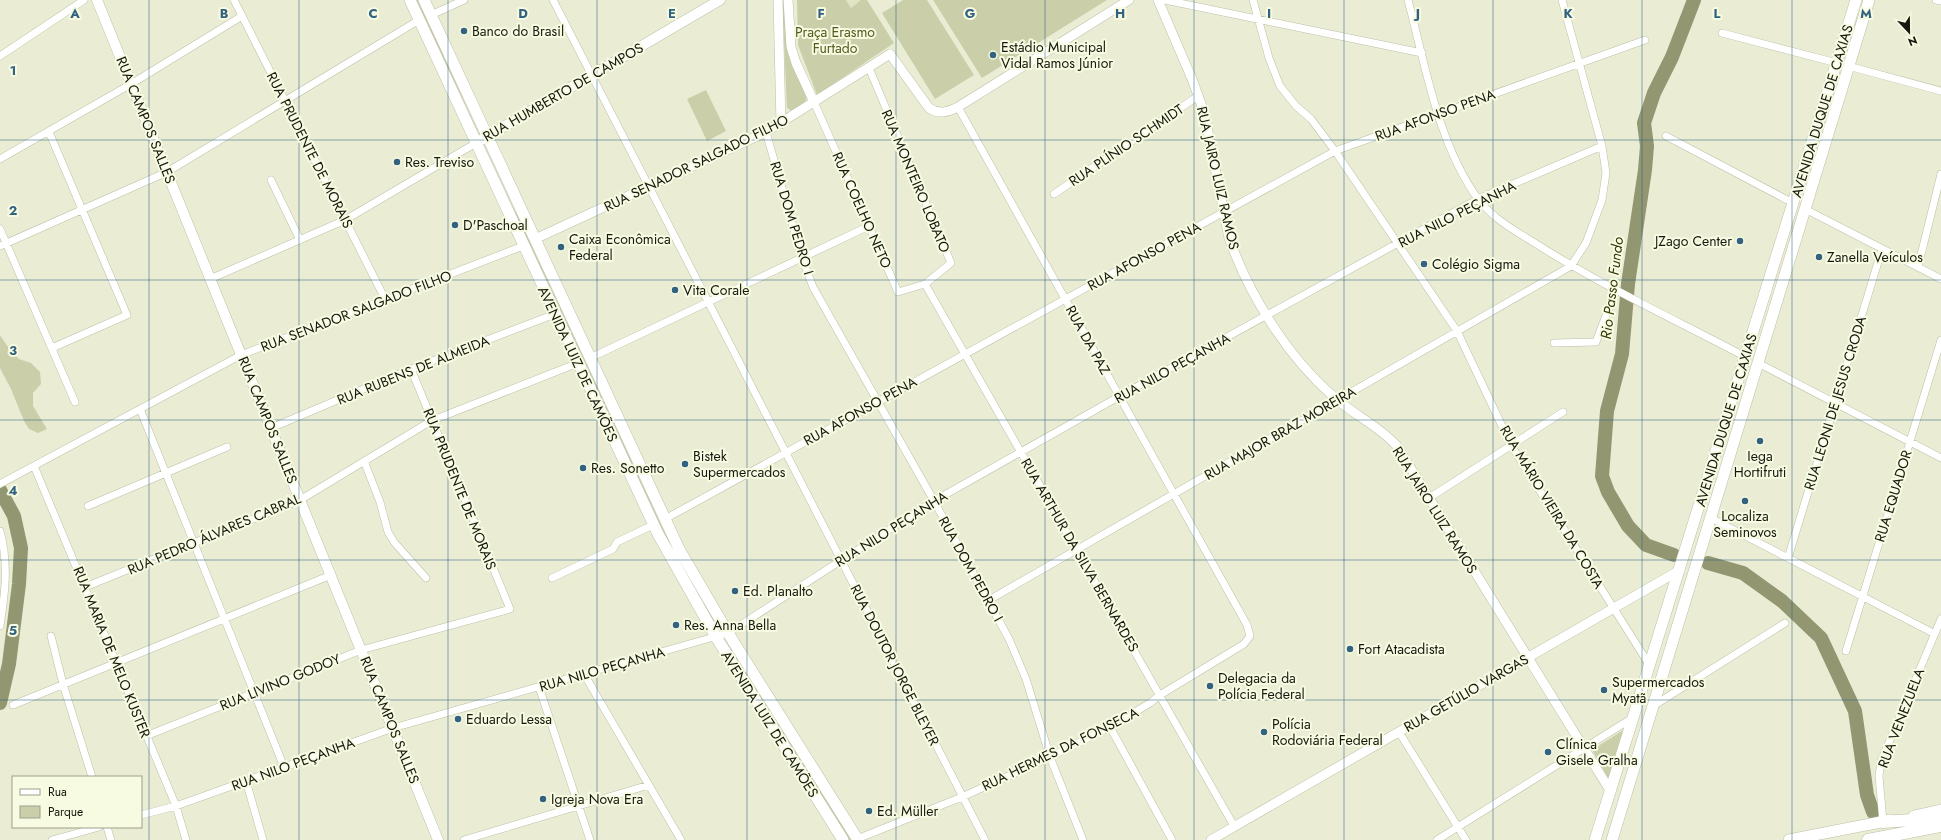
<svg xmlns="http://www.w3.org/2000/svg" width="1941" height="840" font-family="Jost,sans-serif">
	<style>
		.built { fill: #e1e5c4 }
		.green { fill: #cacfaa }
		.lines { fill: none; stroke-linecap: round; stroke-linejoin: round }
		.river { stroke: #929671; stroke-width: 14 }
		.minor-casing { stroke: #bcc0a7; stroke-width: 8 }
		.tertiary-casing { stroke: #bcc0a7; stroke-width: 10 }
		.secondary-casing { stroke: #bcc0a7; stroke-width: 11 }
		.primary-casing { stroke: #bcc0a7; stroke-width: 12 }
		.trunk-casing { stroke: #bcc0a7; stroke-width: 13 }
		.minor { stroke: #fff; stroke-width: 7 }
		.tertiary { stroke: #fff; stroke-width: 9 }
		.secondary { stroke: #fff; stroke-width: 10 }
		.primary { stroke: #fff; stroke-width: 11 }
		.trunk { stroke: #fff; stroke-width: 12 }
		.grid { fill: none; stroke: #326280; stroke-width: 1; stroke-opacity: 0.55 }
		.poi-dot { fill: #326280; stroke: #f7fbe1; stroke-width: 1.5 }
		.labels { text-anchor: middle; dominant-baseline: central; stroke-width: 4; stroke-linejoin: round; paint-order: stroke }
		.poi-label { font-size: 14px; fill: #16170e; stroke: #f7fbe1; text-anchor: start }
		.park-label { font-size: 14px; fill: #54591d; stroke: #f7fbe1 }
		.street-label { font-size: 14px; fill: #16170e; stroke: #f7fbe1 }
		.water-label { font-size: 15px; font-style: italic; fill: #36390a; stroke: #f7fbe1 }
		.grid-label { font-size: 13px; text-anchor: middle; font-weight: bold; fill: #326280; stroke: #f7fbe1; stroke-width: 4; stroke-linejoin: round; paint-order: stroke }
	</style>
	<rect width="100%" height="100%" fill="#eaedd4"/>
	<path class="built" d="M846 0H861L862 1 851 8Z"/>
	<path class="green" d="M414 0H419L477 131 459 92 450 80Z
		M782 0H786L788 50 807 97 805 102 792 111 787 108Z
		M797 0H846L851 8 861 0H867L894 43 817 95 798 45Z
		M903 0H927L974 75 935 99 882 13Z
		M933 0H1107L982 78Z
		M706 90 726 131 707 141 687 99Z
		M511 206 517 214 664 531 715 626 683 577Z
		M0 335 10 350 19 359 31 363 40 372 41 384 33 393V406L47 429 38 433 29 429 24 421 11 389 0 368Z
		M729 649H731L746 672 854 840H849Z
		M1625 729 1610 781 1592 750Z"/>
	<g class="lines">
		<path class="river" d="M0 490 14 516 21 548 19 584 9 664 0 703
			M1674 555 1646 545 1628 526 1608 492 1602 476 1607 411 1622 354 1628 284 1645 170 1647 146 1644 123 1654 93 1672 57 1694 0
			M1708 563 1743 573 1782 601 1821 638 1855 711 1867 795 1873 812"/>
		<g class="minor-casing">
			<path id="minor" d="M234 0 385 299
				M553 0 985 840
				M1165 0 1422 53
				M1253 0 1269 58 1280 86 1296 106 1311 119 1335 151 1457 331 1511 445 1650 666
				M1408 0C1425 64 1438 144 1478 199 1493 219 1517 232 1538 245 1604 287 1676 320 1746 357
				M1936 0 1941 1
				M431 15 464 0
				M1722 33 1837 63
				M0 56 84 0
				M1848 66 1941 91
				M814 102 898 292 925 284 951 263 869 68
				M49 132 127 315 52 348
				M766 132 802 258 813 287 934 501 1009 639 1026 679 1050 757 1083 840
				M1666 136 1793 203
				M0 159 131 84 242 16
				M271 180 300 240
				M1054 194 1198 96
				M1805 209 1941 279
				M0 229 75 402
				M0 246 167 172 419 20
				M1918 267 1941 174
				M210 279 345 220 476 143
				M925 284 1234 826
				M1554 343 1596 342 1616 289
				M590 358 869 226
				M1758 363 1941 458
				M140 409 284 767
				M271 428 411 369 555 314
				M364 461 380 502 388 532 394 542 426 578
				M34 466 176 806 186 840
				M0 484 241 355 523 246
				M1429 498 1563 412
				M88 506 227 447
				M1711 518 1935 634
				M665 519 1335 151 1645 40
				M0 531C9 564 5 593 0 626
				M1788 558 1882 249
				M552 578 613 549 617 542 653 525
				M85 587 300 500 431 421 578 363
				M989 600 1571 266 1586 243 1602 200 1606 173 1602 146 1562 0
				M51 636 63 684 92 777
				M1846 651 1941 340
				M584 674 681 840
				M539 687 590 840
				M13 705 331 575
				M1653 706 1785 623
				M1110 727 1172 840
				M1399 732 1466 840
				M146 736 361 650 510 609 411 369
				M246 781 263 840
				M141 815 176 806 393 728 728 633 934 501 1120 396 1478 199 1602 146
				M1883 822 1879 776 1881 761 1941 619
				M107 827 111 840
				M857 839 962 797 1050 757 1110 727 1150 703 1160 695 1244 644 1250 636 1247 625 958 107
				M52 840 99 827
				M464 840 649 785
				M1437 840 1634 717"/>
		</g>
		<g class="tertiary-casing">
			<path id="tertiary" d="M778 0 781 124
				M788 0 791 47 796 63 814 102
				M1158 0 1192 79 1204 112 1229 238C1250 297 1288 357 1334 397 1354 415 1379 426 1397 446L1611 792
				M535 239 766 132 890 54 929 108C939 115 948 112 958 107L1129 0
				M1211 840 1680 570"/>
		</g>
		<g class="secondary-casing">
			<path id="secondary" d="M97 0 438 840
				M476 143 720 0"/>
		</g>
		<g class="primary-casing">
			<path id="primary" d="M410 0 658 534 716 637 843 840
				M424 0 679 549 728 633 858 840
				M1914 816 1941 810
				M1595 840 1856 0
				M1612 840 1869 0
				M1789 840 1891 820"/>
		</g>
		<g class="trunk-casing">
			<path id="trunk" d="M1883 822 1941 818
				M1868 840 1941 826"/>
		</g>
		<use href="#minor" class="minor"/>
		<use href="#tertiary" class="tertiary"/>
		<use href="#secondary" class="secondary"/>
		<use href="#primary" class="primary"/>
		<use href="#trunk" class="trunk"/>
	</g>
	<path class="grid" d="M149 0V840M299 0V840M448 0V840M597 0V840M747 0V840M896 0V840M1045 0V840M1194 0V840M1344 0V840M1493 0V840M1642 0V840M1792 0V840M0 140H1941M0 280H1941M0 420H1941M0 560H1941M0 700H1941"/>
	<g class="poi-dot">
		<circle cx="464" cy="31" r="4"/>
		<circle cx="993" cy="55" r="4"/>
		<circle cx="397" cy="162" r="4"/>
		<circle cx="455" cy="225" r="4"/>
		<circle cx="1740" cy="241" r="4"/>
		<circle cx="561" cy="247" r="4"/>
		<circle cx="1819" cy="257" r="4"/>
		<circle cx="1424" cy="264" r="4"/>
		<circle cx="675" cy="290" r="4"/>
		<circle cx="1760" cy="441" r="4"/>
		<circle cx="685" cy="464" r="4"/>
		<circle cx="583" cy="468" r="4"/>
		<circle cx="1745" cy="501" r="4"/>
		<circle cx="735" cy="591" r="4"/>
		<circle cx="676" cy="625" r="4"/>
		<circle cx="1350" cy="649" r="4"/>
		<circle cx="1210" cy="686" r="4"/>
		<circle cx="1604" cy="690" r="4"/>
		<circle cx="458" cy="719" r="4"/>
		<circle cx="1264" cy="732" r="4"/>
		<circle cx="1548" cy="752" r="4"/>
		<circle cx="543" cy="799" r="4"/>
		<circle cx="869" cy="811" r="4"/>
	</g>
	<g class="labels">
		<g class="poi-label">
			<text x="472" y="31">Banco do Brasil</text>
			<text x="1001" y="47">Estádio Municipal<tspan x="1001" dy="16">Vidal Ramos Júnior</tspan></text>
			<text x="405" y="162">Res. Treviso</text>
			<text x="463" y="225">D'Paschoal</text>
			<text x="569" y="239">Caixa Econômica<tspan x="569" dy="16">Federal</tspan></text>
			<text x="1732" y="241" text-anchor="end">JZago Center</text>
			<text x="1827" y="257">Zanella Veículos</text>
			<text x="1432" y="264">Colégio Sigma</text>
			<text x="683" y="290">Vita Corale</text>
			<text x="693" y="456">Bistek<tspan x="693" dy="16">Supermercados</tspan></text>
			<text x="1760" y="456" text-anchor="middle">Iega<tspan x="1760" dy="16">Hortifruti</tspan></text>
			<text x="591" y="468">Res. Sonetto</text>
			<text x="1745" y="516" text-anchor="middle">Localiza<tspan x="1745" dy="16">Seminovos</tspan></text>
			<text x="743" y="591">Ed. Planalto</text>
			<text x="684" y="625">Res. Anna Bella</text>
			<text x="1358" y="649">Fort Atacadista</text>
			<text x="1218" y="678">Delegacia da<tspan x="1218" dy="16">Polícia Federal</tspan></text>
			<text x="1612" y="682">Supermercados<tspan x="1612" dy="16">Myatã</tspan></text>
			<text x="466" y="719">Eduardo Lessa</text>
			<text x="1272" y="724">Polícia<tspan x="1272" dy="16">Rodoviária Federal</tspan></text>
			<text x="1556" y="744">Clínica<tspan x="1556" dy="16">Gisele Gralha</tspan></text>
			<text x="551" y="799">Igreja Nova Era</text>
			<text x="877" y="811">Ed. Müller</text>
		</g>
		<g class="park-label">
			<text x="835" y="32">Praça Erasmo<tspan x="835" dy="16">Furtado</tspan></text>
		</g>
		<g class="street-label">
			<text transform="translate(563 92) rotate(-30)">RUA HUMBERTO DE CAMPOS</text>
			<text transform="translate(1822 111) rotate(-73)">AVENIDA DUQUE DE CAXIAS</text>
			<text transform="translate(1435 115) rotate(-20)">RUA AFONSO PENA</text>
			<text transform="translate(146 120) rotate(68)">RUA CAMPOS SALLES</text>
			<text transform="translate(1126 145) rotate(-34)">RUA PLÍNIO SCHMIDT</text>
			<text transform="translate(310 150) rotate(63)">RUA PRUDENTE DE MORAIS</text>
			<text transform="translate(696 163) rotate(-26)">RUA SENADOR SALGADO FILHO</text>
			<text transform="translate(1218 178) rotate(77)">RUA JAIRO LUIZ RAMOS</text>
			<text transform="translate(916 181) rotate(67)">RUA MONTEIRO LOBATO</text>
			<text transform="translate(862 210) rotate(66)">RUA COELHO NETO</text>
			<text transform="translate(1457 214) rotate(-27)">RUA NILO PEÇANHA</text>
			<text transform="translate(792 218) rotate(73)">RUA DOM PEDRO I</text>
			<text transform="translate(1144 256) rotate(-29)">RUA AFONSO PENA</text>
			<text transform="translate(356 311) rotate(-21)">RUA SENADOR SALGADO FILHO</text>
			<text transform="translate(1088 340) rotate(61)">RUA DA PAZ</text>
			<text transform="translate(578 364) rotate(65)">AVENIDA LUIZ DE CAMÕES</text>
			<text transform="translate(1172 368) rotate(-29)">RUA NILO PEÇANHA</text>
			<text transform="translate(413 370) rotate(-22)">RUA RUBENS DE ALMEIDA</text>
			<text transform="translate(1835 403) rotate(-73)">RUA LEONI DE JESUS CRODA</text>
			<text transform="translate(860 411) rotate(-29)">RUA AFONSO PENA</text>
			<text transform="translate(268 420) rotate(68)">RUA CAMPOS SALLES</text>
			<text transform="translate(1726 420) rotate(-73)">AVENIDA DUQUE DE CAXIAS</text>
			<text transform="translate(1280 433) rotate(-30)">RUA MAJOR BRAZ MOREIRA</text>
			<text transform="translate(460 489) rotate(68)">RUA PRUDENTE DE MORAIS</text>
			<text transform="translate(1893 496) rotate(-73)">RUA EQUADOR</text>
			<text transform="translate(1552 507) rotate(59)">RUA MÁRIO VIEIRA DA COSTA</text>
			<text transform="translate(1435 510) rotate(58)">RUA JAIRO LUIZ RAMOS</text>
			<text transform="translate(891 529) rotate(-32)">RUA NILO PEÇANHA</text>
			<text transform="translate(214 534) rotate(-23)">RUA PEDRO ÁLVARES CABRAL</text>
			<text transform="translate(1080 555) rotate(60)">RUA ARTHUR DA SILVA BERNARDES</text>
			<text transform="translate(971 569) rotate(61)">RUA DOM PEDRO I</text>
			<text transform="translate(112 652) rotate(68)">RUA MARIA DE MELO KUSTER</text>
			<text transform="translate(895 665) rotate(63)">RUA DOUTOR JORGE BLEYER</text>
			<text transform="translate(602 669) rotate(-16)">RUA NILO PEÇANHA</text>
			<text transform="translate(280 682) rotate(-22)">RUA LIVINO GODOY</text>
			<text transform="translate(1466 693) rotate(-30)">RUA GETÚLIO VARGAS</text>
			<text transform="translate(1901 718) rotate(-69)">RUA VENEZUELA</text>
			<text transform="translate(390 720) rotate(68)">RUA CAMPOS SALLES</text>
			<text transform="translate(770 724) rotate(58)">AVENIDA LUIZ DE CAMÕES</text>
			<text transform="translate(1060 749) rotate(-26)">RUA HERMES DA FONSECA</text>
			<text transform="translate(293 764) rotate(-20)">RUA NILO PEÇANHA</text>
		</g>
		<g class="water-label">
			<text transform="translate(1612 288) rotate(-83)">Rio Passo Fundo</text>
		</g>
	</g>
	<g class="grid-label">
		<text x="75" y="18">A</text>
		<text x="224" y="18">B</text>
		<text x="373" y="18">C</text>
		<text x="523" y="18">D</text>
		<text x="672" y="18">E</text>
		<text x="821" y="18">F</text>
		<text x="970" y="18">G</text>
		<text x="1120" y="18">H</text>
		<text x="1269" y="18">I</text>
		<text x="1418" y="18">J</text>
		<text x="1568" y="18">K</text>
		<text x="1717" y="18">L</text>
		<text x="1866" y="18">M</text>
		<text x="13" y="75">1</text>
		<text x="13" y="215">2</text>
		<text x="13" y="355">3</text>
		<text x="13" y="495">4</text>
		<text x="13" y="635">5</text>
	</g>
	<rect x="12" y="776" width="130" height="52" fill="#f7fbe1" stroke="#9da08d"/>
	<rect x="20" y="789" width="20" height="6" fill="#ffffff" stroke="#9da08d"/>
	<text x="48" y="796" font-size="12" fill="#16170e">Rua</text>
	<rect x="20" y="806" width="20" height="12" fill="#cacfaa" stroke="#9da08d"/>
	<text x="48" y="816" font-size="12" fill="#16170e">Parque</text>
	<g transform="translate(1909 32) rotate(158)" stroke="#f7fbe1" stroke-width="3" paint-order="stroke">
	<path d="M0-3L7 15L0 10L-7 15Z" fill="#16170e"/>
	<text y="-6" font-size="11" font-weight="bold" text-anchor="middle" fill="#16170e">N</text>
	</g>
</svg>
